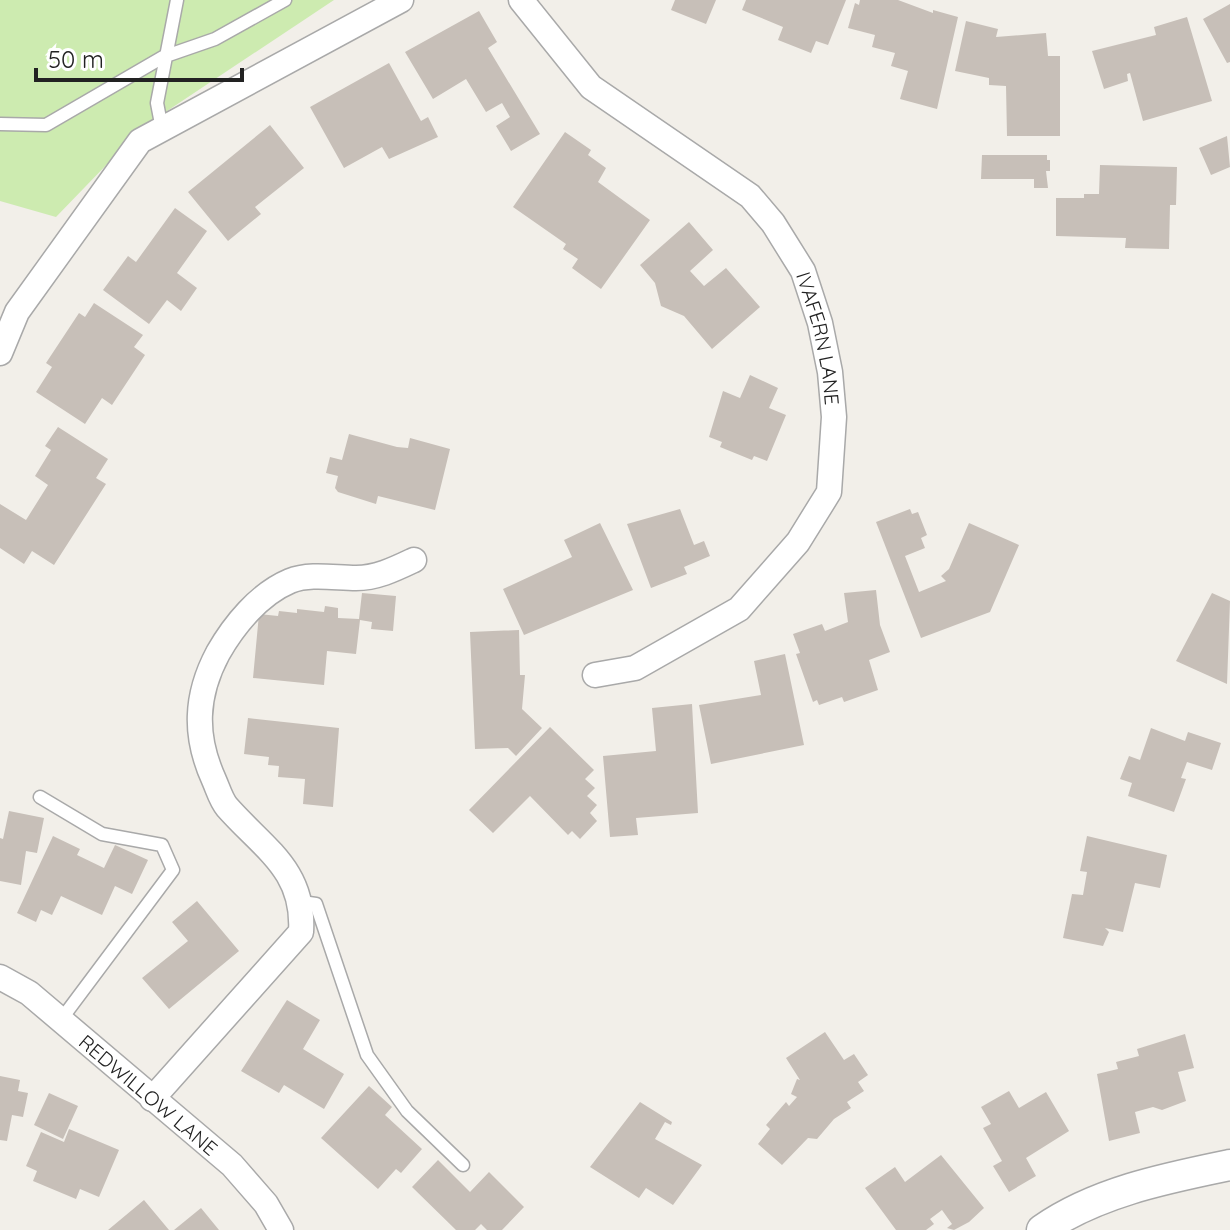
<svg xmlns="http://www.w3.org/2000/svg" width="1230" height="1230" font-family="Quicksand,sans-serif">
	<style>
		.grass { fill: #cdebb0 }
		.building { fill: #c7bfb8 }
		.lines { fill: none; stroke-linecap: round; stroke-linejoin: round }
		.service-casing { stroke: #a9a9a9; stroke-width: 15 }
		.minor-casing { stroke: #a9a9a9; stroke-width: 27 }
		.tertiary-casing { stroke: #a9a9a9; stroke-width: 33 }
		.service { stroke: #fff; stroke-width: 12 }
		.minor { stroke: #fff; stroke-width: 24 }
		.tertiary { stroke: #fff; stroke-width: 30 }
		.labels { text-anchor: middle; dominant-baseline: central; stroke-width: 7; stroke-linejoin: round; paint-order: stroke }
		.street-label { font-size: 20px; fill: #222; stroke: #fff }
	</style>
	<rect width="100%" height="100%" fill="#f2efe9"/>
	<path class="grass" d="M0 0H334L143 127 56 217 0 201Z"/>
	<path class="building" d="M675 0H716L706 24 671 10Z
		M746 0H846L828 45 816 41 811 53 778 40 783 27 742 10Z
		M860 0H898L933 13V10L958 17 937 109 900 99 908 71 891 66 895 53 872 47 875 35 848 28 855 3 859 5Z
		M1230 4V62L1227 63 1203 19Z
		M479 11 497 42 488 48 540 134 511 151 496 126 510 117 502 103 486 112 466 79 433 99 405 52Z
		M1187 17 1212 101 1143 121 1130 73 1127 74 1128 81 1104 89 1092 51 1156 35 1154 27Z
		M966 21 998 29 996 37 1046 33 1048 56H1060V136H1007L1006 86 989 85V78L955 71Z
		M389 63 421 121 428 117 438 137 389 159 382 147 344 168 310 107Z
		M270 125 304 168 255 207 261 214 228 241 188 192Z
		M565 132 591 150 588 155 606 168 598 182 650 220 601 289 572 268 578 259 563 249 566 244 513 207Z
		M1227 136 1230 167 1211 175 1199 148Z
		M982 155H1047V160H1050V171H1046L1048 188H1034V179H981Z
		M1100 165 1177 167 1176 205H1170L1169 249 1125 248 1126 238 1056 236V198H1084V194H1099Z
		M175 208 207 231 177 273 197 288 181 311 167 300 149 324 103 290 128 256 136 262Z
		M689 222 713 250 690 271 704 286 726 268 760 307 712 349 684 316 661 306 655 283 640 265Z
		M94 303 143 335 134 347 145 355 112 405 102 398 85 424 36 392 52 367 46 363 79 313 85 317Z
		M750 375 778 388 769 408 786 415 767 461 754 456 752 460 720 447 722 442 709 437 723 391 740 398Z
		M58 427 108 459 96 478 106 484 54 565 32 551 24 564 0 548V504L26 520 48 485 35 476 51 450 45 446Z
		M349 434 397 447 408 448 410 438 450 449 435 510 378 496 376 504 338 492 335 488 338 476 326 473 330 457 342 460Z
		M680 509 694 545 704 541 710 556 684 567 687 574 651 588 627 524Z
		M910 509 912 514 918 512 927 535 921 538 925 548 905 556 919 592 946 581 941 576 949 569 969 523 1019 545 990 612 921 638 876 522Z
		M600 523 633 590 524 635 503 589 572 557 564 540Z
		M876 590 880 625 890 652 869 660 878 690 844 702 842 697 819 705 817 700 813 702 796 654 800 653 793 634 822 624 825 631 848 622 844 593Z
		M362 593 396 596 393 631 371 629 372 622 360 620 356 654 327 651 324 685 253 678 259 614 278 616 279 611 297 613V609L324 612 325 606 338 608V618L359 619Z
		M1212 593 1230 601 1227 684 1176 661Z
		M519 630 520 675H525L522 709 542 728 516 756 508 748 475 749 470 632Z
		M785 654 804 745 711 764 699 705 761 695 754 661Z
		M692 704 698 813 636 818 638 835 610 837 603 756 656 751 652 708Z
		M248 718 339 728 333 807 303 804 305 779 278 777 279 766 268 765 269 757 244 754Z
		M550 727 594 770 585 779 595 788 587 796 597 805 590 813 597 821 580 839 572 831 568 835 530 796 493 833 469 810Z
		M1151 728 1185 741 1188 732 1221 743 1212 770 1187 762 1181 778 1186 779 1174 812 1128 796 1132 783 1120 779 1129 756 1140 760Z
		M9 811 44 818 37 853 26 851 21 885 0 881V838L3 839Z
		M53 836 80 849 77 855 104 868 115 845 148 860 132 894 115 886 102 915 61 896 52 915 41 910 36 922 17 913Z
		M1087 836 1167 855 1160 888 1135 883 1123 932 1105 928 1109 932 1103 946 1063 938 1072 894 1083 895 1087 872 1080 871Z
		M197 901 239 951 169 1009 142 978 188 941 172 922Z
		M287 1000 320 1020 303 1049 344 1074 324 1109 284 1085 279 1093 241 1071Z
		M825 1032 844 1060 854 1054 868 1075 858 1082 864 1091 847 1102 851 1108 834 1119 817 1139 808 1138 782 1165 758 1144 770 1129 766 1125 786 1102 789 1106 797 1097 791 1094 797 1079 800 1080 786 1058Z
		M1185 1034 1194 1068 1178 1072 1186 1101 1162 1110 1153 1107 1135 1112 1140 1133 1109 1141 1097 1074 1118 1069 1116 1062 1139 1056 1137 1049Z
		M0 1076 20 1080 18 1091 28 1093 23 1117 12 1115 7 1141 0 1140Z
		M369 1086 392 1107 385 1115 422 1149 401 1173 396 1169 378 1189 321 1138Z
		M1009 1091 1019 1108 1046 1092 1069 1131 1026 1158 1036 1176 1009 1192 993 1166 1002 1161 983 1128 991 1124 981 1107Z
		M49 1093 78 1106 63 1139 34 1125Z
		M640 1102 672 1122 671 1125 665 1122 655 1139 702 1165 673 1205 646 1188 639 1198 590 1167Z
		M69 1129 119 1150 99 1197 80 1189 76 1199 33 1181 37 1171 26 1166 41 1132 64 1142Z
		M941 1155 984 1208 969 1222 954 1230 947 1228 952 1224 942 1210 930 1219 934 1224 926 1230H896L865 1188 895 1167 905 1182Z
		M438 1160 470 1192 489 1172 524 1207 502 1230H487L481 1224 475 1230H456L412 1187Z
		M144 1200 169 1230H108Z
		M201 1208 219 1230H174Z"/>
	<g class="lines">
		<g class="service-casing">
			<path id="service" d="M0 124 46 125 163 57 215 39 285 0
				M162 129 157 103 177 0
				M40 797 102 834 162 845 173 870 60 1021
				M302 902 316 904 367 1055 407 1111 463 1165"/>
		</g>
		<g class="minor-casing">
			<g id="minor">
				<path id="s1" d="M521 0 591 87 750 196 773 223 803 271 820 323 830 372 834 417 829 492 798 542 739 609 635 668 595 675"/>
				<path d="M0 353 17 312 140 141 401 0"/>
				<path id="s2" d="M0 977 29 993 232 1165 266 1204 281 1230"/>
				<path d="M152 1099 301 932C305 870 264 849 227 807 221 800 218 789 214 780 194 736 195 696 218 653 234 625 259 594 290 581 310 573 335 578 356 578 377 578 395 569 414 560"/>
			</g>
		</g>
		<g class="tertiary-casing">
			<path id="tertiary" d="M1042 1230C1096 1192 1167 1178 1230 1165"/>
		</g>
		<use href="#service" class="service"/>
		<use href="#minor" class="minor"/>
		<use href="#tertiary" class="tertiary"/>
	</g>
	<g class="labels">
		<g class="street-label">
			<text stroke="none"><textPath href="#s1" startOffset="466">IVAFERN LANE</textPath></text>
			<text stroke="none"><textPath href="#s2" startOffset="190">REDWILLOW LANE</textPath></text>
		</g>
	</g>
	<path d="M36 68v12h206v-12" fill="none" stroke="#222222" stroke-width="4"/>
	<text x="48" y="68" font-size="24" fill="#222222" stroke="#ffffff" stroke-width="6" paint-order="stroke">50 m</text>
</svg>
